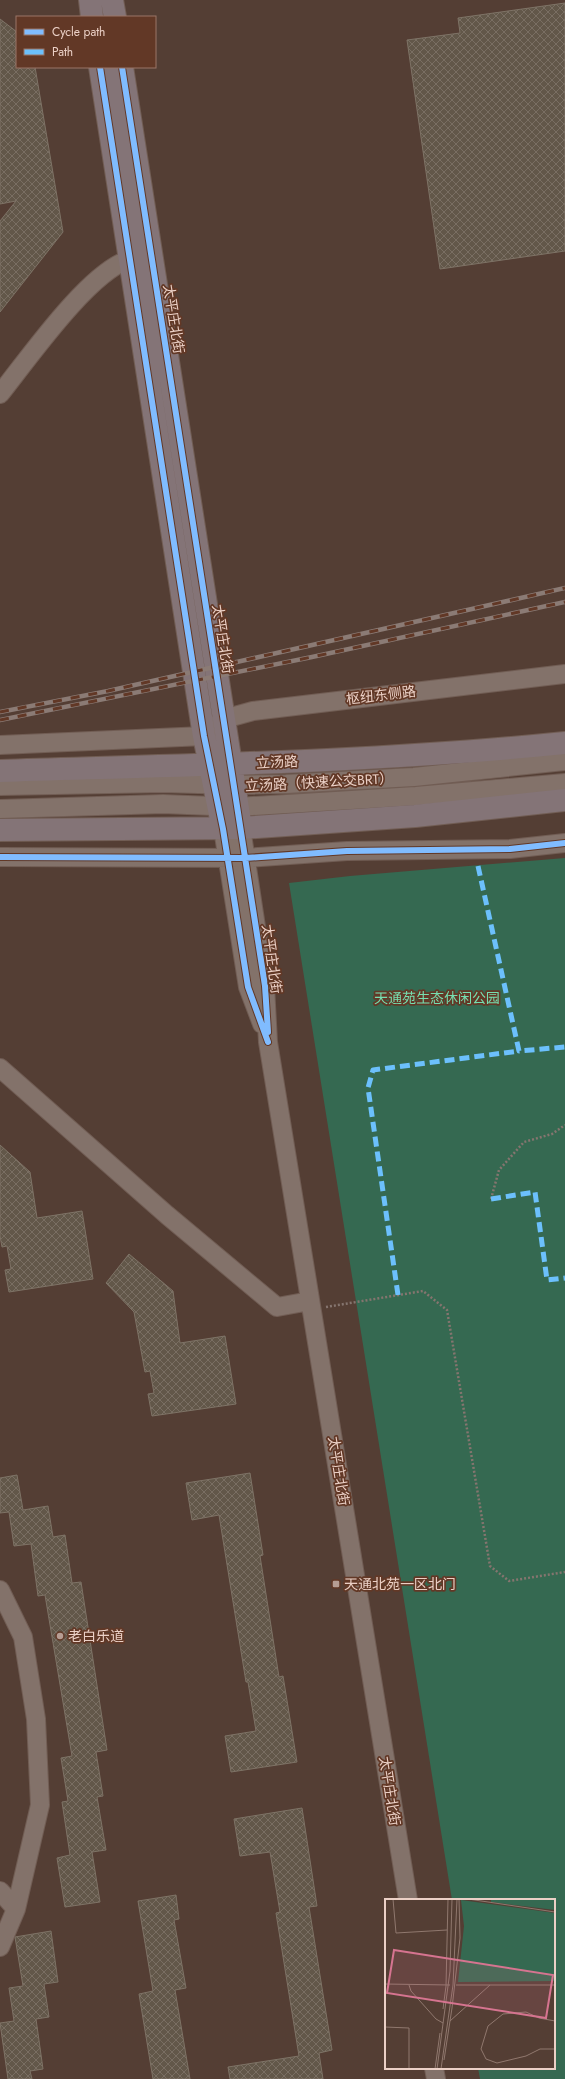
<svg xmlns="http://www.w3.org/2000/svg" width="565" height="2079" font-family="Jost,'Noto Sans SC',sans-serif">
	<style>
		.park { fill: #356951 }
		.building { fill: url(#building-cross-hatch); stroke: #7e7366 }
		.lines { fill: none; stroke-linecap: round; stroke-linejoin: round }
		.minor-casing { stroke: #715d54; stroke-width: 20 }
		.major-casing { stroke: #715d54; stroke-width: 24 }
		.path { stroke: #85756f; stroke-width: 2.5; stroke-dasharray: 2 2; stroke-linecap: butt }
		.minor { stroke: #83726a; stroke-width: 18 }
		.major { stroke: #847477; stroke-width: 22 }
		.rail-casing { stroke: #8b7b75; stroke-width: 4.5 }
		.rail { stroke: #623826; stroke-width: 3; stroke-dasharray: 9; stroke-linecap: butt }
		.quiet { stroke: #6cc0fc; stroke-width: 5; stroke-dasharray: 10 5; stroke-linecap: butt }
		.cycleway-casing { stroke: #623826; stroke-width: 8 }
		.cycleway { stroke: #80bcff; stroke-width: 6 }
		.poi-dot { fill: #b69d93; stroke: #623826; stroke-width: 1.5 }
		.labels { text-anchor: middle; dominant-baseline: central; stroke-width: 3.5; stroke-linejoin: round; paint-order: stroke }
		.street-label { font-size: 14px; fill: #ebd0c6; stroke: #623826 }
		.park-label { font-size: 14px; fill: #76deb0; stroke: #623826 }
		.poi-label { font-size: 14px; fill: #ebd0c6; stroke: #623826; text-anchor: start }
		.inset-road { fill: none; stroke: #90786e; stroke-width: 1 }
		.view { fill: #d67490; fill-opacity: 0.15; stroke: #d67490; stroke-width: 2 }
		.inset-edge { fill: none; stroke: #ebd0c6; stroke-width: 2 }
	</style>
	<defs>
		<pattern id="building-cross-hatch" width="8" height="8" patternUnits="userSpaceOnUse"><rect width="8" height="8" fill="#625749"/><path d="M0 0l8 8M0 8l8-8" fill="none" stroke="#796e62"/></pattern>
	</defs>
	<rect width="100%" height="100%" fill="#543e34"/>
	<path class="park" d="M565 858V2079H480L478 2068H554V1900H452L289 883 350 876Z"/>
	<path class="building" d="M565 3V251L440 269 407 40 460 33 458 18Z
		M0 19 17 32V67H35L63 232 0 312V221L16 201 0 204Z
		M0 1145 30 1172 37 1218 82 1211 93 1279 9 1292 5 1270 11 1269 7 1246 2 1247 0 1236Z
		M129 1254 173 1291 180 1343 225 1336 236 1404 152 1416 148 1394 154 1393 150 1371 145 1372 134 1312 106 1283Z
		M250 1473 263 1555 260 1556 279 1677 283 1676 297 1762 231 1772 225 1736 256 1731 248 1682H246L219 1515 192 1520 186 1483Z
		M17 1475 23 1510 48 1506 53 1537 65 1535 72 1583 81 1582 107 1750 96 1752 103 1796 97 1797 106 1850 92 1852 100 1902 65 1907 57 1858 70 1855 62 1802 68 1801 61 1758 72 1756 45 1595 38 1596 31 1544 14 1546 9 1512 0 1513V1478Z
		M302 1808 317 1906 309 1907 332 2050 319 2053 323 2079H230L228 2067 299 2056 276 1913 280 1912 270 1852 240 1856 234 1819Z
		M176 1895 179 1919 174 1920 186 1988 175 1990 190 2079H153L139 1994 153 1991 138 1901Z
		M51 1931 58 1982 44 1984 49 2017 36 2019 43 2069 30 2071 32 2079H8L0 2023 14 2021 9 1988 23 1986 15 1937Z"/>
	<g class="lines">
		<g class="minor-casing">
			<path id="minor" d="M0 394C28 359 88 273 128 260 133 259 138 258 143 258
				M214 727 224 719 253 711 565 674
				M0 745 204 736 214 747
				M0 786 163 783 234 785 286 784 414 777 565 761
				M0 809 163 804 237 807 416 796 565 783
				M241 828 265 986 268 1042 408 1900
				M223 829 248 987 262 1024
				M0 857 245 858 347 851 510 849 565 843
				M0 1068 167 1215 277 1307 310 1301
				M0 1590 23 1637 36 1719 40 1805 16 1909 0 1947
				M0 1891 16 1909
				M434 2068 436 2079"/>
		</g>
		<g class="major-casing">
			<path id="major" d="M90 0 92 17
				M112 0 115 17
				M100 67 204 736 223 829
				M122 67 241 828
				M0 771C189 765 377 762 565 743
				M0 830 241 828 415 816 565 800"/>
		</g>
		<path class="path" d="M491 1199 499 1170 524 1142 552 1134 565 1125
			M326 1307 423 1291 447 1310 490 1566 509 1581 565 1572"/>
		<use href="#minor" class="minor"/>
		<use href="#major" class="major"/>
		<g class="rail-casing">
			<path id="rail" d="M0 712 108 691 565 588
				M0 720 312 657 565 602"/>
		</g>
		<use href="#rail" class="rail"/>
		<path class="quiet" d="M478 866 519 1051 565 1047
			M491 1199 535 1192 547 1280 565 1278
			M398 1295 368 1088 373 1070 519 1051"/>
		<g class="cycleway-casing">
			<path id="cycleway" d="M100 67 204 736 223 829 248 987 268 1042
				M122 67 265 986 268 1032
				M0 857 245 858 347 851 510 849 565 843"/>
		</g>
		<use href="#cycleway" class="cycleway"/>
	</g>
	<g class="poi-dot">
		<rect x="332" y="1580" width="8" height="8" rx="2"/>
		<circle cx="60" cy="1636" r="4"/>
	</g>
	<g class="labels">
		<g class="street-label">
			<text transform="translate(174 319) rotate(81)">太平庄北街</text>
			<text transform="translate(223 639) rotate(81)">太平庄北街</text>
			<text transform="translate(381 695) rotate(-7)">枢纽东侧路</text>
			<text transform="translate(277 762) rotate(-3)">立汤路</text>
			<text transform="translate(319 782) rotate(-3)">立汤路（快速公交BRT）</text>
			<text transform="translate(272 959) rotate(82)">太平庄北街</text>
			<text transform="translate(339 1471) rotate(81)">太平庄北街</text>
			<text transform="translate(390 1791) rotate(81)">太平庄北街</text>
		</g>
		<g class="park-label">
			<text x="437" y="998">天通苑生态休闲公园</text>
		</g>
		<g class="poi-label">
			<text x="344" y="1584">天通北苑一区北门</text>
			<text x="68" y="1636">老白乐道</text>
		</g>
	</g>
	<g transform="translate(385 1899)">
		<rect width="170" height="170" fill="#543e34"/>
		<path d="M106 0H170V11L106 3Z" fill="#356951"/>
		<path d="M76 1 170 14V82L73 83 79 27Z" fill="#356951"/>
		<path class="inset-road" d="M8 0 11 34 62 31M83 0 170 13M0 85 65 86M24 86 26 92 51 120 58 124M71 86H170M61 87 63 0M67 109 75 39 74 0M58 110 61 87M65 122 105 86M170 122 154 119 141 113 118 115 103 127 96 150 101 160 112 164 141 157 155 150H170M0 128 24 129V170M59 161 67 109M50 170 55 134M52 170 65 72 67 0M56 170 68 86 72 0"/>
		<path class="view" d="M9 51 168 76 161 119 2 94Z"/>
		<rect width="170" height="170" class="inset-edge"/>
	</g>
	<rect x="16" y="16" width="140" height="52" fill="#623826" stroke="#997566"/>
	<rect x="24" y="29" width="20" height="6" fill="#80bcff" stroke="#997566"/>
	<text x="52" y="36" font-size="12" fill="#ebd0c6">Cycle path</text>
	<rect x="24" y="49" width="20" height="6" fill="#6cc0fc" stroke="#997566"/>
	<text x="52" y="56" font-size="12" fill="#ebd0c6">Path</text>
</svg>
